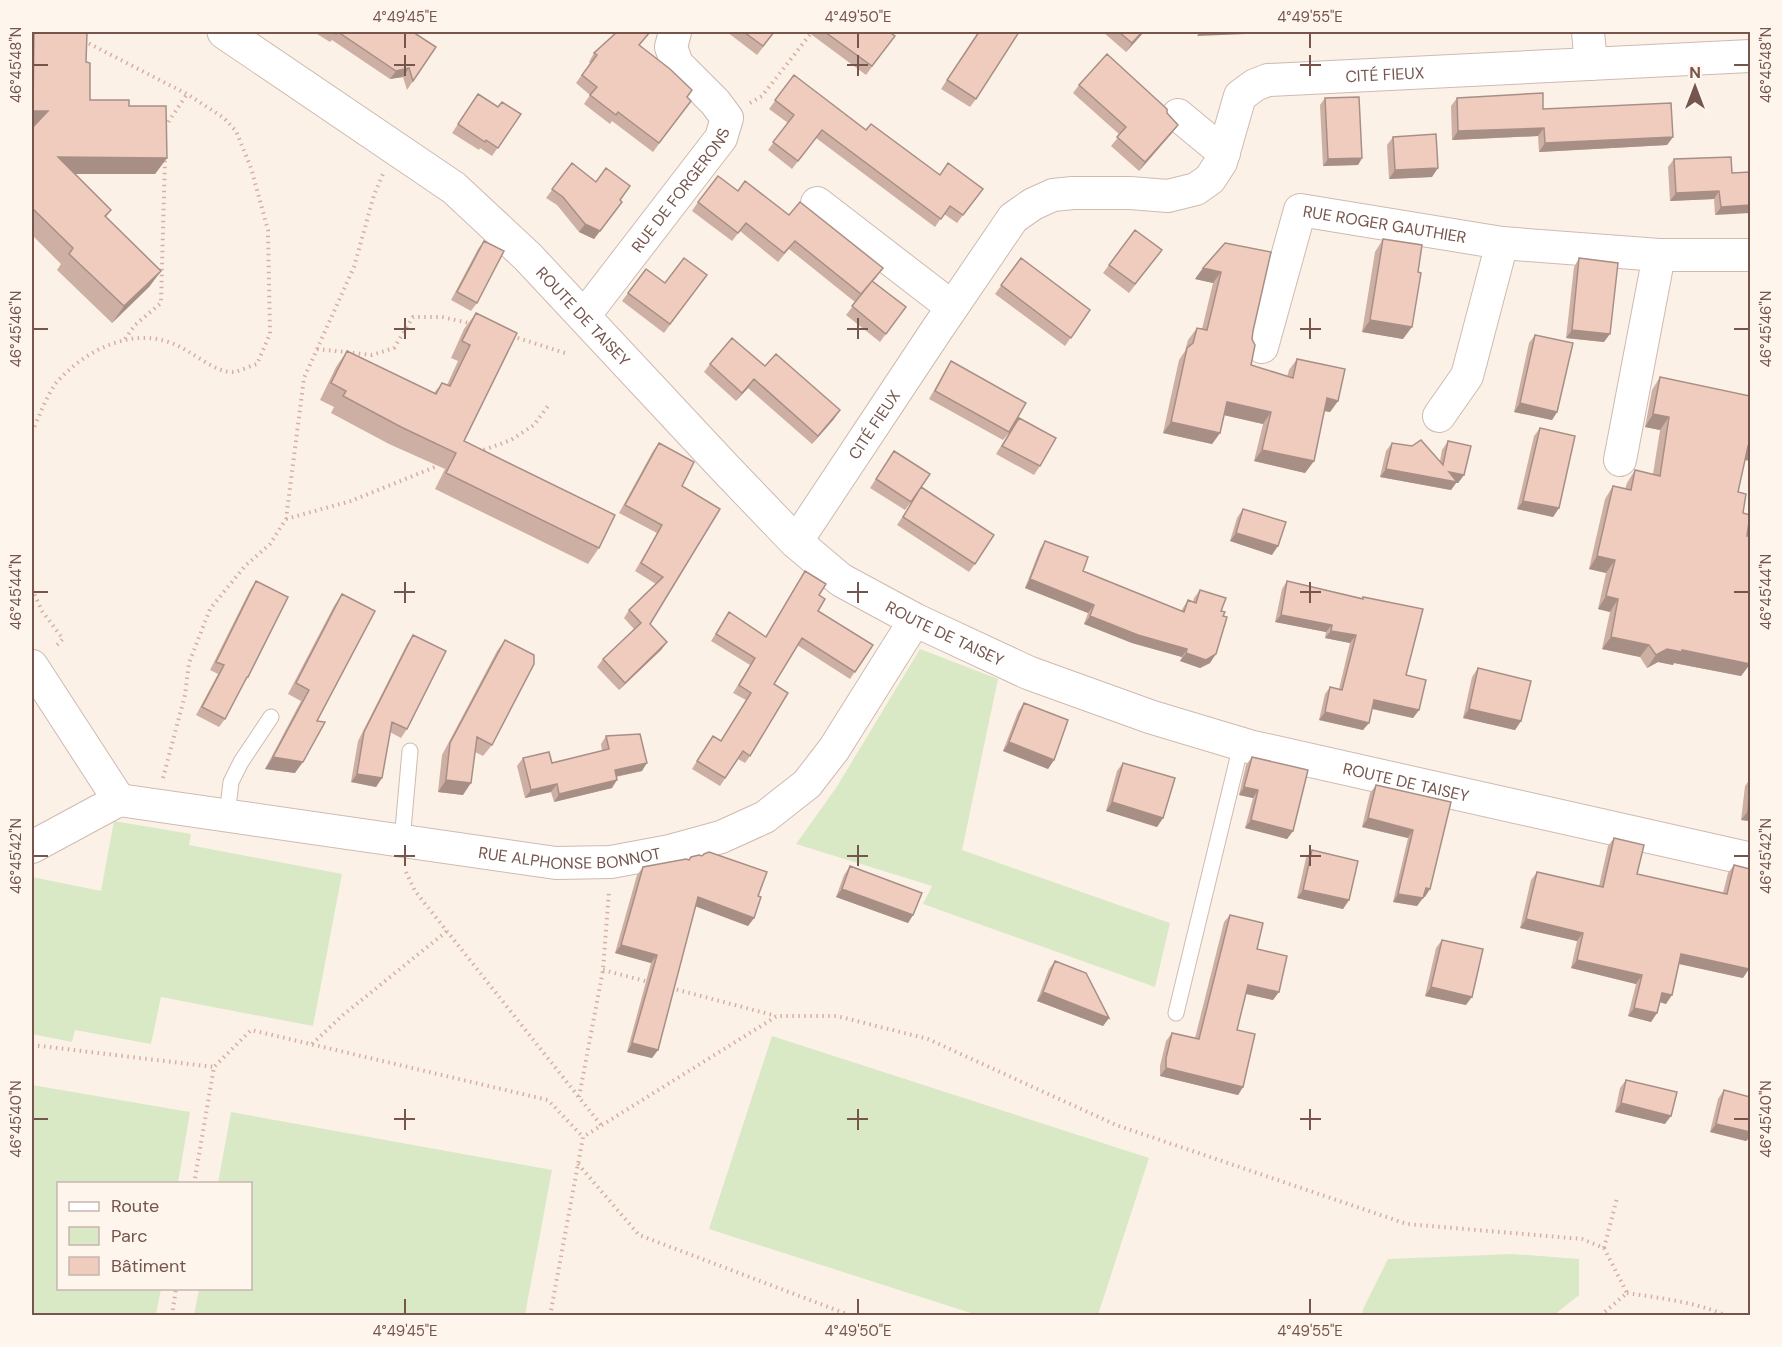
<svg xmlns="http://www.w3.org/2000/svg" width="1782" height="1347" font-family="'DM Sans',sans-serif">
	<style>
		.green { fill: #d9e9c5 }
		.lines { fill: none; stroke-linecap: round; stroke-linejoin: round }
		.service-casing { stroke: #cfbab0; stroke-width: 17 }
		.minor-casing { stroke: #cfbab0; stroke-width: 34 }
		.tertiary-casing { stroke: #cfbab0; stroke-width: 35 }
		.path { stroke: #d6afa2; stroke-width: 4; stroke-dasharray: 1.5 4.5; stroke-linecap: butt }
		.service { stroke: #fff; stroke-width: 15 }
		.minor { stroke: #fff; stroke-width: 32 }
		.tertiary { stroke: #fff; stroke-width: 33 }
		.wall { fill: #ceafa4 }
		.shaded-wall { fill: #a88f86 }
		.building { fill: #f0ccbf; stroke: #a88f86; stroke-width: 1.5 }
		.ticks { fill: none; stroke: #75554c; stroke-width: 2 }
		.labels { text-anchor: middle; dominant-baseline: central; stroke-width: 4.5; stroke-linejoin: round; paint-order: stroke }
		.street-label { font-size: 16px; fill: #75554c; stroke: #fef5ed }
		.neatline { fill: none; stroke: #75554c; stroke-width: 2 }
		.ticks-label { font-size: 15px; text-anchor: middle; fill: #75554c }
	</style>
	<rect width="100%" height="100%" fill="#fcf1e7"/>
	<path class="green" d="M920 649 998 679 962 850 1170 923 1155 987 923 904 932 886 796 844 836 788Z
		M114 821 191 834 189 845 342 874 313 1026 161 997 151 1044 75 1030 72 1042 32 1034V877L101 891Z
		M772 1036 1149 1158 1098 1315H977L709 1229Z
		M32 1085 190 1112 178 1183 58 1184V1288L161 1289 156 1315H32Z
		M231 1112 552 1170 525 1315H194L199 1289 250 1288V1184L218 1183Z
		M1513 1254 1579 1259V1295L1554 1315H1362L1363 1309 1388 1259Z"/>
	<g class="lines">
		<g class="service-casing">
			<path id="service" d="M227 816 231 782 241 762 271 717
				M402 841 410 751
				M1176 1013 1241 745"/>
		</g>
		<g class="minor-casing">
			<g id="minor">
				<path d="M1588 32 1591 64"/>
				<path d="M1178 115 1224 153"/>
				<path d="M817 203 952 307"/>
				<path id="s1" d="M584 316 721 138 727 118 715 102 677 64 671 47 675 32"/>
				<path id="s2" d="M1262 347 1300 210 1502 243 1659 255H1750"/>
				<path d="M1439 416 1467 376 1502 243"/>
				<path d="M1620 460 1659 255"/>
				<path id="s3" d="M796 542 936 331 1013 218 1033 204 1053 195 1073 193H1130L1168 196 1196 189 1210 179 1221 162 1240 96 1255 85 1268 80 1750 56"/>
				<path d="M32 666 119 800"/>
				<path id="s4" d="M32 847 119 800 556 863 611 862 670 851 721 837 765 817 807 784 834 749 915 620"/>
			</g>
		</g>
		<g class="tertiary-casing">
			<g id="tertiary">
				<path id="s5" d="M224 32 454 188 528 257 726 469 796 542 841 580 915 620 1029 673 1151 717 1251 747 1750 859"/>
			</g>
		</g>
		<path class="path" d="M750 103 762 96 812 32
			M165 127 187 94
			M512 336 568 354
			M125 339 135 325 161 303 165 158
			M317 349 372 355 394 348 413 317H442L473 324
			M32 432C39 417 46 397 56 383 84 351 131 326 174 344 192 351 216 374 235 372 242 370 250 366 257 364L270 334 268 230 251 168 236 131 224 118 187 94 84 41
			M478 452 511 440 534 425 548 406
			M286 519 351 501 435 467
			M32 589 42 611 63 639 55 647
			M163 778 185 695 189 663 210 609 245 566 270 544 286 519 304 378 354 267 374 195 383 174
			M406 872 415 891 601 1125
			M603 970 649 982
			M671 988 776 1016
			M312 1044 343 1015 447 931
			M32 1045 214 1067
			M579 1097 603 970 609 891
			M578 1164 639 1235 852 1316
			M194 1184 214 1067 251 1030 548 1100 583 1137
			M1604 1248 1617 1198
			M1627 1293C1660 1298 1696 1302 1727 1316
			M172 1316 176 1288
			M550 1316 583 1137 777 1016H837L928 1039 1116 1125 1407 1224 1582 1239 1604 1248 1627 1293 1600 1316"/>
		<use href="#service" class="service"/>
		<use href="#minor" class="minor"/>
		<use href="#tertiary" class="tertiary"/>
	</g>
	<path class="wall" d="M32 32H87L86 62 90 100 129 106 167 158 155 174H74L111 210 106 217 161 271 149 287 112 323 57 270 61 264 32 235Z
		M314 32H413L436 47 407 90 403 77 390 79 332 40 330 42Z
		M727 32H775L757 55Z
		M808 32H889L895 36 866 75Z
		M978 32 976 99 970 107 941 89Z
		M1103 32H1144L1126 52Z
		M640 45 687 97 685 109 653 152 612 121 610 124 584 104 590 95 576 83 590 63 589 62 594 53Z
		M794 75 866 130 940 175 983 189 957 223 944 214 935 227 816 138 792 169 768 150 788 123 769 109Z
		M1079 85 1172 133 1139 171 1111 146 1120 135 1073 93Z
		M478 94 498 107 521 114 492 156 480 148 479 150 452 133Z
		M1325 98 1362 158 1358 165 1323 166 1320 105Z
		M1457 98 1543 109 1673 137 1667 145 1539 152 1538 136 1452 140 1451 106Z
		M1393 137 1432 177 1389 179 1387 145Z
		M1674 159 1732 173 1750 172 1715 215 1714 199 1670 201 1668 167Z
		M572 163 620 200 616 210 594 239 579 232 557 205 546 198Z
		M738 191 789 215 877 277 873 281 906 307 880 342 846 315 859 298 855 302 789 249 778 262 740 231 732 241 692 211 698 202Z
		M1135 230 1156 258 1129 293 1103 273Z
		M1383 239 1403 339 1362 332 1375 252Z
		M484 241 477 303 471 311 451 300 478 249Z
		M1225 243 1253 331 1251 365 1287 377 1289 370 1297 359 1338 401 1330 412 1324 411 1314 461 1305 473 1254 461 1263 424 1224 415 1220 433 1212 444 1163 433 1179 360 1185 351 1188 340 1197 328 1202 329 1213 283 1195 279 1203 268Z
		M1021 258 1090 310 1065 346 995 294Z
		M1579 258 1604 342 1566 338 1574 267Z
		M646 269 665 283 707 275 664 333 622 301Z
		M476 313 464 441 599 548 588 564 435 489 445 469 389 444 331 413 334 407 320 400 336 367 347 351 434 393 442 383 447 385 458 361 451 358 464 329Z
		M1535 335 1557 412 1552 420 1514 412 1529 343Z
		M951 361 1014 425 1040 466 1034 475 996 454 1009 433 1003 440 929 399 946 369Z
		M710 364 765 366 834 419 812 444 748 388 736 401 704 372Z
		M1660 377 1745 460 1738 492 1747 536 1750 664 1741 676 1674 663 1673 665 1658 662 1647 668 1640 657 1602 649 1610 612 1598 609 1606 573 1589 569 1605 499 1613 486 1625 489 1627 483 1635 470 1653 474 1660 430 1645 427 1652 390Z
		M1540 428 1559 508 1553 517 1517 509 1534 436Z
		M1448 441 1464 475 1458 483H1456L1451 490 1380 477 1386 451 1392 443 1440 461 1442 450Z
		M659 443 682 486 720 509 650 624 667 642 661 650 619 690 597 667 603 659 634 629 624 618 629 610 656 584 635 571 657 533 619 513 653 451Z
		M894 451 911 502 905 510 870 488Z
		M916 496 975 564 969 572 897 525Z
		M1243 509 1272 555 1230 541 1237 518Z
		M1045 541 1083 571 1181 611 1188 600 1193 602 1194 598 1200 590 1221 611 1210 663 1200 668 1180 661 1182 657 1132 643 1084 624 1088 613 1025 588 1040 549Z
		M805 571 819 595 818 611 873 645 850 679 797 645 774 684 750 756 745 763 738 759 720 786 692 769 708 743 721 741 746 700 733 693 750 665 711 641 729 612 766 637Z
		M256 581 248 677 242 686 225 719 219 727 196 715 218 674 210 670 250 590Z
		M1287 581 1362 598 1363 597 1406 675 1419 710 1413 718 1372 709 1363 730 1319 720 1325 694 1330 687 1339 689 1350 643 1325 638 1326 632 1275 622 1282 589Z
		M342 594 317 721 295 773 265 769 301 701 288 694 334 606Z
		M413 635 407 729 401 738 390 732 382 778 376 787 351 782 358 741 407 644Z
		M505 640 492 745 483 756 475 752 463 795 438 792 442 755 497 651Z
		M1478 668 1521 721 1515 730 1463 718 1472 677Z
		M1024 703 1054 760 1048 769 1003 751 1018 712Z
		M606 736 642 771 616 777 612 788 554 802 551 792 525 798 517 766 523 758 552 763 602 751 601 744Z
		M1252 757 1293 831 1287 839 1245 828 1253 798 1239 795 1246 765Z
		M1123 763 1163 818 1157 827 1106 811 1117 771Z
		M1750 779V821L1741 820 1745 786Z
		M1376 785 1451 802 1425 897H1423L1417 906 1393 902 1408 838 1362 827 1370 793Z
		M1614 838 1637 874 1723 893 1728 873 1734 865 1743 978 1679 964 1666 1004 1660 1002 1657 1013 1651 1022 1628 1016 1636 984 1571 968 1577 941 1520 928 1531 880 1537 872 1599 886 1608 846Z
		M1312 850 1349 900 1343 909 1297 898 1306 858Z
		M691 857 758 896 754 918 748 926 695 906 658 1050 652 1058 627 1052 651 963 615 953 637 875 643 867 689 860Z
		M850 866 913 915 908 923 836 897 844 875Z
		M1230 915 1257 949 1273 1000 1246 994 1237 1030 1243 1087 1238 1095 1160 1076V1066L1166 1041 1172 1033 1195 1038 1224 922Z
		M1442 940 1466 1005 1425 996 1436 948Z
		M1055 961 1109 1018 1103 1026 1037 1001 1049 969Z
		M1626 1080 1665 1124 1615 1112 1620 1088Z
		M1724 1090 1750 1097V1138H1749L1746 1141 1710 1132 1718 1099Z"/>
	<path class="shaded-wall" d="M1142 32H1144L1126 52 1132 43Z
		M1200 32H1248L1246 34 1197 36Z
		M409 68 403 77 390 79 396 71Z
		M33 111H48L32 128V114Z
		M1178 125 1172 133 1139 171 1145 162Z
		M1544 128 1538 136 1452 140 1458 131Z
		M1673 137 1667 145 1539 152 1545 143Z
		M58 157 167 158 155 174H46Z
		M1362 158 1358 165 1323 166 1328 159Z
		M1438 168 1432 177 1389 179 1395 170Z
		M1719 191 1714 199 1670 201 1676 193Z
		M622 202 594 239 579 232 585 224Z
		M1750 205V213L1715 215 1721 207Z
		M1203 268 1221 272 1213 283 1195 279Z
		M161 271 149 287 112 323 124 306Z
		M1370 320 1412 327 1403 339 1362 332Z
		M1572 330 1610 334 1604 342 1566 338Z
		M754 379 748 388 736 401 742 393Z
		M1327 398 1338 401 1330 412 1319 410Z
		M1227 402 1271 412 1263 424 1219 414Z
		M1520 403 1557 412 1552 420 1514 412Z
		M840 410 834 419 812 444 818 436Z
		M1653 414 1669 417 1660 430 1645 427Z
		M1171 422 1220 433 1212 444 1163 433Z
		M1748 446 1750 447V461L1739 459Z
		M1262 450 1314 461 1305 473 1254 461Z
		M1386 469 1449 472 1464 475 1458 483H1456L1451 490 1380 477Z
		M1523 501 1559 508 1553 517 1517 509Z
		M1236 533 1278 546 1272 555 1230 541Z
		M1597 556 1615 560 1606 573 1589 569Z
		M1030 579 1094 605 1088 613 1025 588Z
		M1606 596 1618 599 1610 612 1598 609Z
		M1281 615 1332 625 1326 632 1275 622Z
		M1090 616 1187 649 1182 657 1132 643 1084 624Z
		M1331 631 1356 635 1350 643 1325 638Z
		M1611 637 1649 645 1640 657 1602 649Z
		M667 642 661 650 619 690 625 683Z
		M1667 649 1682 650 1750 664 1741 676 1674 663 1673 665 1658 662 1647 668 1656 655Z
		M1186 653 1216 654 1210 663 1200 668 1180 661Z
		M1374 700 1419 710 1413 718 1369 708Z
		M1469 709 1521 721 1515 730 1463 718Z
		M1325 712 1369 723 1363 730 1319 720Z
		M1009 742 1054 760 1048 769 1003 751Z
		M273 757 303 762 295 773 265 769Z
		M647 763 642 771 609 778 615 770Z
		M357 774 382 778 376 787 351 782Z
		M446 780 471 783 463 795 438 792Z
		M617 780 612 788 554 802 559 794Z
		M557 784 551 792 525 798 531 790Z
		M1244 787 1258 790 1253 798 1239 795Z
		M1112 802 1163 818 1157 827 1106 811Z
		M1748 811 1750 812V821L1741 820Z
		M1368 818 1413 830 1408 838 1362 827Z
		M1251 820 1293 831 1287 839 1245 828Z
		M1426 888 1430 889 1425 897 1420 896Z
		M842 889 913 915 908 923 836 897Z
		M1303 890 1349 900 1343 909 1297 898Z
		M1398 894 1423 898 1417 906 1393 902Z
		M698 897 754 918 748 926 692 905Z
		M1526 919 1583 933 1577 941 1520 928Z
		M621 945 657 955 651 963 615 953Z
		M1681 954 1749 969 1743 978 1675 963Z
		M1577 960 1642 975 1636 984 1571 968Z
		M1248 985 1279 992 1273 1000 1242 993Z
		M1431 987 1472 997 1466 1005 1425 996Z
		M1043 992 1109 1018 1103 1026 1037 1001Z
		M1662 993 1672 995 1666 1004 1656 1001Z
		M1634 1008 1657 1013 1651 1022 1628 1016Z
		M632 1043 658 1050 652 1058 627 1052Z
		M1166 1068 1243 1087 1238 1095 1160 1076Z
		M1621 1103 1671 1116 1665 1124 1615 1112Z
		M1716 1124 1750 1132V1138H1749L1746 1141 1710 1132Z"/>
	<path class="building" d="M34 32H87L86 62 90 63V100H129V106H166L167 158 58 157 111 210 105 216 161 271 124 306 69 254 73 248 32 208V209V128L48 111H33Z
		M333 32H413L436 47 413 81 409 68 396 71 338 32 336 34Z
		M617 32H650L639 45 670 69 692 90 687 97 691 101 659 143 618 112 616 115 590 95 597 87 582 75 597 55 594 53Z
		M744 32H774L763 46Z
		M825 32H889L895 36 872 66Z
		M979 32H1019L976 99 947 80Z
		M1119 32H1142L1132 43Z
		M1107 54 1167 109V113L1178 125 1145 162 1117 137 1126 127 1079 85Z
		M794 75 866 130 871 124 940 175 948 163 983 189 963 215 950 206 941 219 822 130 798 161 773 142 794 115 775 100Z
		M1543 93V109L1671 103 1673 137 1545 143 1544 128 1458 131 1457 98Z
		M478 94 498 107 502 102 521 114 498 148 486 140 485 142 458 124Z
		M1359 97 1362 158 1328 159 1325 98Z
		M1436 134 1438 168 1395 170 1393 137Z
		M1731 157 1732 173 1750 172V205L1721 207 1719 191 1676 193 1674 159Z
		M572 163 596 182 606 168 630 186 620 200 622 202 600 231 585 224 563 197 552 189Z
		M718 176 738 191 745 181 789 215 800 202 883 268 861 294 795 241 784 253 746 223 738 233 698 202Z
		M1135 230 1162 250 1135 284 1109 265Z
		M1383 239 1422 245 1418 272 1421 273 1412 327 1370 320Z
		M484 241 504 251 477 303 457 292Z
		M1225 243 1271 252 1253 331 1252 339 1255 345 1251 365 1293 378 1297 359 1345 369 1338 401 1327 398 1314 461 1262 450 1271 412 1227 402 1220 433 1171 422 1187 348 1193 343 1197 328 1207 330 1221 272 1203 268Z
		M684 258 707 275 670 324 628 293 646 269 665 283Z
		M1021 258 1090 310 1071 338 1001 285Z
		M1579 258 1618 263 1610 334 1572 330Z
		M872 281 906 307 886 334 852 306Z
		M476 313 517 333 464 441 615 515 599 548 446 473 456 453 401 427 343 396 346 391 331 383 347 351 436 394 442 383 450 386 470 345 462 341Z
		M1535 335 1573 343 1557 412 1520 403Z
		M732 338 765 366 776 354 840 410 818 436 754 379 742 393 710 364Z
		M951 361 1026 403 1009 432 935 391Z
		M1660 377 1750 396V447L1748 446 1738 492 1746 494 1743 513 1750 515 1747 536H1750V664L1682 650V652L1667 649 1656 655 1649 645 1611 637 1618 599 1606 596 1615 560 1597 556 1613 486 1631 490 1635 470 1660 476 1669 417 1653 414Z
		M1019 418 1056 438 1040 466 1002 446Z
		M1540 428 1575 436 1559 508 1523 501Z
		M1421 440 1443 465 1448 441 1471 446 1464 475 1449 472 1457 482 1386 469 1392 443 1412 446Z
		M659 443 694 462 682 486 720 509 650 624 667 642 625 683 603 659 641 623 629 610 663 577 641 563 662 525 625 505Z
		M894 451 930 474 911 502 876 479Z
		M921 487 994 535 975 564 903 517Z
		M1243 509 1286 522 1278 546 1236 533Z
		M1045 541 1088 557 1083 571 1184 612 1188 600 1196 603 1200 590 1226 598 1221 611 1225 612 1223 616 1227 617 1216 654 1206 660 1186 653 1187 649 1138 635 1090 616 1094 605 1030 579Z
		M805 571 826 584 819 595 825 599 818 611 873 645 855 672 802 638 774 684 788 693 750 756 743 751 725 778 697 761 713 736 721 741 751 693 739 685 755 658 716 634 729 612 766 637Z
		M256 581 288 597 248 677H247L225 719 202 707 224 665 216 662Z
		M1287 581 1363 599V597L1423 609 1406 675 1426 680 1419 710 1374 700 1369 723 1325 712 1330 687 1342 690 1356 635 1331 631 1332 625 1281 615Z
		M342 594 375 611 317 721 325 722 303 762 273 757 309 690 296 683Z
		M413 635 446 651 407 729 392 722 382 778 357 774 364 732Z
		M505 640 534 655V664L492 745 477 737 471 783 446 780 450 743Z
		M1478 668 1531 681 1521 721 1469 709Z
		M1024 703 1068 720 1054 760 1009 742Z
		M640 734 647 763 615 770 617 780 559 794 557 784 531 790 523 758 549 752 552 763 609 749 606 736Z
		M1252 757 1308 770 1293 831 1251 820 1258 790 1244 787Z
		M1123 763 1175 778 1163 818 1112 802Z
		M1376 785 1451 802 1430 889 1426 888 1423 898 1398 894 1413 830 1368 818Z
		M1750 785V812L1748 811Z
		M1614 838 1644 845 1637 874 1727 894 1734 865 1750 869V963L1749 969 1681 954 1672 995 1662 993 1657 1013 1634 1008 1642 975 1577 960 1583 933 1526 919 1537 872 1603 887Z
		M1312 850 1358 861 1349 900 1303 890Z
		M709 852 767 872 758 896 761 897 754 918 698 897 658 1050 632 1043 657 955 621 945 643 867 686 859 689 860 691 857 699 855 702 856 704 854Z
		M850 866 922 893 913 915 842 889Z
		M1230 915 1263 923 1257 949 1287 956 1279 992 1248 985 1237 1030 1255 1034 1243 1087 1166 1068V1058L1172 1033 1199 1039Z
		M1442 940 1483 949 1472 997 1431 987Z
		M1055 961 1086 973 1109 1018 1043 992Z
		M1626 1080 1677 1092 1671 1116 1621 1103Z
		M1724 1090 1750 1097V1132L1716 1124Z"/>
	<path class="ticks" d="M405 33V48M858 33V48M1310 33V48M405 55V76M858 55V76M1310 55V76M33 65H48M394 65H415M847 65H868M1300 65H1321M1734 65H1749M405 318V339M858 318V339M1310 318V339M33 329H48M394 329H415M847 329H868M1300 329H1321M1734 329H1749M405 582V603M858 582V603M1310 582V603M33 592H48M394 592H415M847 592H868M1300 592H1321M1734 592H1749M405 845V866M858 845V866M1310 845V866M33 856H48M394 856H415M847 856H868M1300 856H1321M1734 856H1749M405 1109V1130M858 1109V1130M1310 1109V1130M33 1119H48M394 1119H415M847 1119H868M1300 1119H1321M1734 1119H1749M405 1299V1314M858 1299V1314M1310 1299V1314"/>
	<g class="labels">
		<g class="street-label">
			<text stroke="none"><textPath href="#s3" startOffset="836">CITÉ FIEUX</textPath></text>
			<text stroke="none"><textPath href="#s1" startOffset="159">RUE DE FORGERONS</textPath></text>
			<text stroke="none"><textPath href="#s2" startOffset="228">RUE ROGER GAUTHIER</textPath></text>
			<text stroke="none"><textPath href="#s5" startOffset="460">ROUTE DE TAISEY</textPath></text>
			<text stroke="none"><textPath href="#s3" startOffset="141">CITÉ FIEUX</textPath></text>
			<text stroke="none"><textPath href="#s5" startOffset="946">ROUTE DE TAISEY</textPath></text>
			<text stroke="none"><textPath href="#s5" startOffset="1432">ROUTE DE TAISEY</textPath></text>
			<text stroke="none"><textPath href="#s4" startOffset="554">RUE ALPHONSE BONNOT</textPath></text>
		</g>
	</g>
	<rect width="1782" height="1347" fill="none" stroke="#fef5ed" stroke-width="66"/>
	<rect x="57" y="1182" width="195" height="108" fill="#fef5ed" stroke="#c7b5ad" stroke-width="1.5"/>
	<rect x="69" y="1202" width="30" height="9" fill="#ffffff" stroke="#c7b5ad" stroke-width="1.5"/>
	<text x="111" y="1212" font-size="18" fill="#75554c">Route</text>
	<rect x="69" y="1227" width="30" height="18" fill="#d9e9c5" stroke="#c7b5ad" stroke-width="1.5"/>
	<text x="111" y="1242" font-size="18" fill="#75554c">Parc</text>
	<rect x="69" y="1257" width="30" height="18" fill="#f0ccbf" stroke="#c7b5ad" stroke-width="1.5"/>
	<text x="111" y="1272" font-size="18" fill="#75554c">Bâtiment</text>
	<g transform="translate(1695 87)" stroke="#fef5ed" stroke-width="4.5" paint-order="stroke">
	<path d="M0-4.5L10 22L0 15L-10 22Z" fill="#75554c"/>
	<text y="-9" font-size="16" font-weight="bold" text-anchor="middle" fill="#75554c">N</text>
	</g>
	<rect x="33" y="33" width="1716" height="1281" class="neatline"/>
	<g class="ticks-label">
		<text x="405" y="22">4°49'45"E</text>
		<text x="858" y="22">4°49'50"E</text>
		<text x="1310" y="22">4°49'55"E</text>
		<text transform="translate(16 65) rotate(-90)" y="5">46°45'48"N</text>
		<text transform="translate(1766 65) rotate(-90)" y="5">46°45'48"N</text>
		<text transform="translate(16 329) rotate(-90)" y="5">46°45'46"N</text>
		<text transform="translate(1766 329) rotate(-90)" y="5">46°45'46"N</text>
		<text transform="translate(16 592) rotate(-90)" y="5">46°45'44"N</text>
		<text transform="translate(1766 592) rotate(-90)" y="5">46°45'44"N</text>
		<text transform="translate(16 856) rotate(-90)" y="5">46°45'42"N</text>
		<text transform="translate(1766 856) rotate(-90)" y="5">46°45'42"N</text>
		<text transform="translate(16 1119) rotate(-90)" y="5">46°45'40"N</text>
		<text transform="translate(1766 1119) rotate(-90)" y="5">46°45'40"N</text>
		<text x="405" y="1336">4°49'45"E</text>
		<text x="858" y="1336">4°49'50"E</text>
		<text x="1310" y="1336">4°49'55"E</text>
	</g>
</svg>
